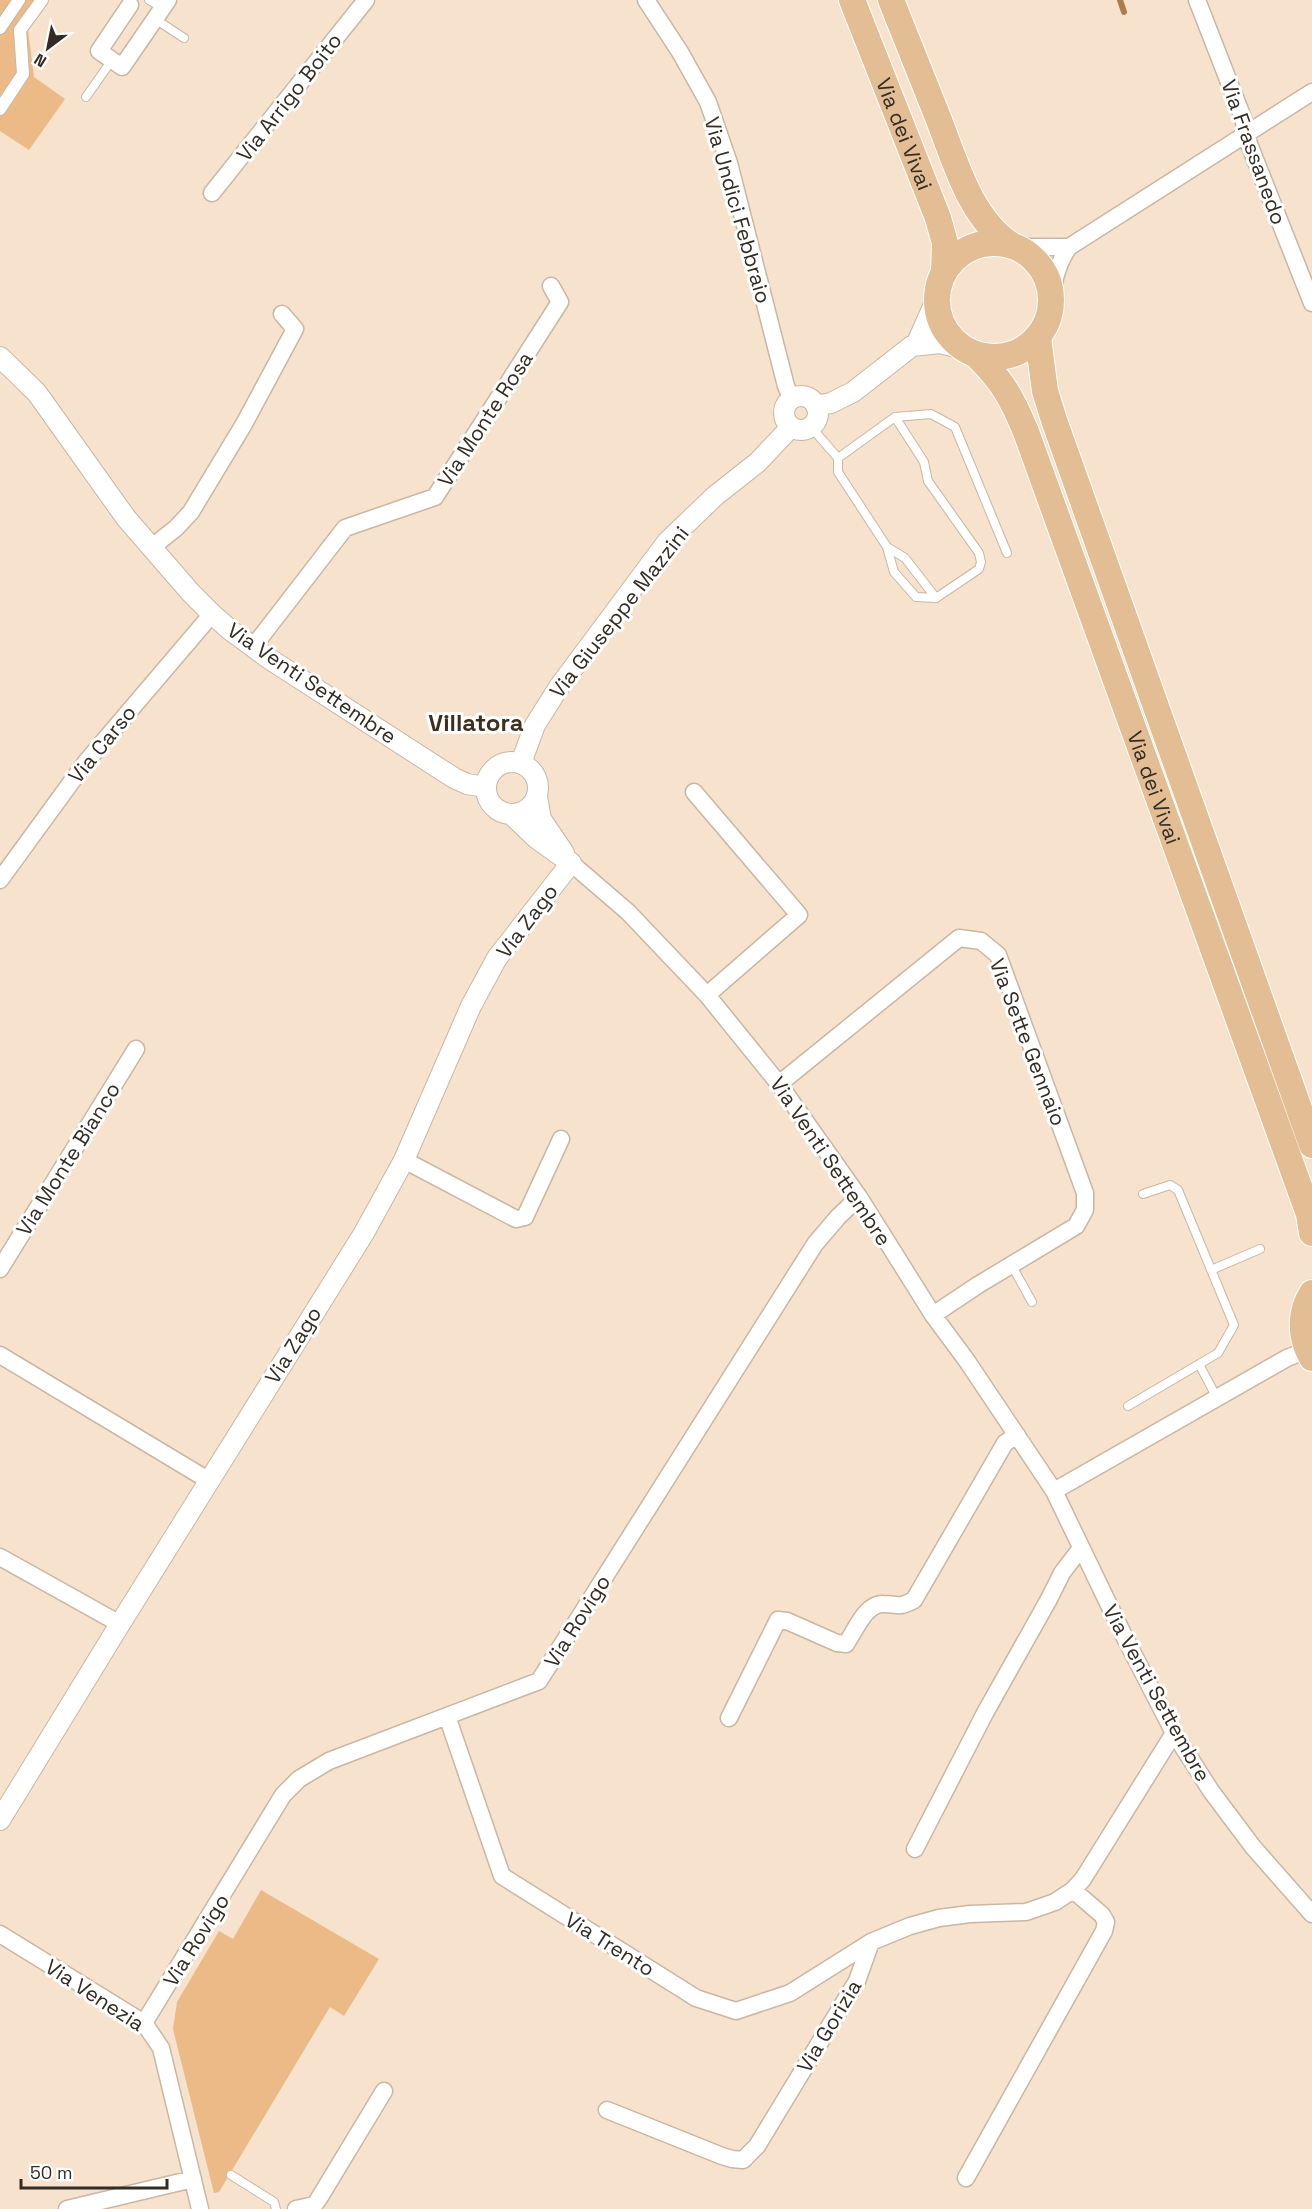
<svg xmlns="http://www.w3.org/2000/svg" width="1312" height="2209" font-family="'Space Grotesk',sans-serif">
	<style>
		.green { fill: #ebba86 }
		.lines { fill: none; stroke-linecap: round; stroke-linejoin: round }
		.stream { stroke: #ab7d4a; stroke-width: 6 }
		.service-casing { stroke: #cab7a3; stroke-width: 10 }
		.pedestrian-casing { stroke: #cab7a3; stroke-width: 14 }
		.minor-casing { stroke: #cab7a3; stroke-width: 19 }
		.tertiary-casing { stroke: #cab7a3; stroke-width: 22 }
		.primary-casing { stroke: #fff; stroke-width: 28 }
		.service { stroke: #fff; stroke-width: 8 }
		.pedestrian { stroke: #fff; stroke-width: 12 }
		.minor { stroke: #fff; stroke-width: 16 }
		.tertiary { stroke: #fff; stroke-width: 20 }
		.primary { stroke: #e3be94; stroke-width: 26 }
		.labels { text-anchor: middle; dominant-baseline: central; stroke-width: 6; stroke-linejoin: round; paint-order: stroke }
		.street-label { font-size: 21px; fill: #332c24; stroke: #fff }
		.quarter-label { font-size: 24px; font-weight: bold; fill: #3f2f1f; stroke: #fff }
	</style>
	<rect width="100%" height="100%" fill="#f6e2cd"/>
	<path class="green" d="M0 0H49L28 30 34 77 65 99 29 150 0 131Z
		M261 1890 379 1959 344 2016 330 2007 219 2192 214 2193 173 2029 177 2002 219 1931 233 1939Z"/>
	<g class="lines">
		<path class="stream" d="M1120 0 1124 12"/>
		<g class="service-casing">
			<path id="service" d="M149 0 163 8
				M155 19 184 38
				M86 97 112 60
				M811 427 838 458 895 417 931 414 955 427 1007 553
				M838 458V472L887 547 905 558 936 598
				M887 547 894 572 916 597 936 598 979 569 981 562 979 553 928 481 924 462 895 417
				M1012 1266 1032 1302
				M1211 1270 1260 1249
				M1199 1364 1217 1398
				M1128 1406 1218 1353 1234 1325 1178 1190 1170 1185 1143 1194
				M231 2175 274 2202 276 2209"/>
		</g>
		<g class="pedestrian-casing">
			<path id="pedestrian" d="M0 28 19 0
				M0 109 23 74 20 30 42 0"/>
		</g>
		<g class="minor-casing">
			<path id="minor" d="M646 0 680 52 708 102 729 163 786 386 791 398
				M1197 0 1243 118 1249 144 1312 303
				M130 5 99 51 122 67 168 0
				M212 193 366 0
				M1016 247H1069
				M1051 298C1054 280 1058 262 1069 247L1312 92
				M151 548 176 528 191 512 244 424 295 329 282 314
				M253 647 345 528 435 497 560 302 551 286
				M694 792 799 915 707 995
				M571 863 628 912 707 995 779 1084 859 1197 933 1315 967 1361 1054 1491 1123 1634 1174 1733 1211 1791 1253 1847 1312 1914
				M0 880 86 762 212 614
				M779 1084 959 938 981 941 998 955 1085 1193V1210L1076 1226 978 1285 933 1315
				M404 1160 516 1219 525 1217 561 1139
				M0 1269 136 1049
				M0 1355 208 1480
				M1054 1491 1287 1358 1307 1350
				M0 1557 120 1624
				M447 1716 502 1876 696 1998 736 2011 790 1993 871 1942 910 1926 939 1918 970 1914 1026 1912 1055 1902 1073 1890 1083 1879 1174 1733
				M729 1718 778 1620 787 1621 837 1643 846 1644C855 1631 866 1603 883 1604 901 1604 896 1609 914 1600L1005 1443 1017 1435
				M915 1849 985 1713 1049 1599 1062 1573 1081 1548
				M0 1934 144 2023 161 2048 200 2209
				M144 2023 283 1795 299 1779 329 1761 539 1681 815 1244 838 1217 859 1197
				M607 2110 722 2156 732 2159 743 2160 757 2146 857 1981 871 1942
				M966 2178 1104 1931 1106 1922 1102 1915 1073 1890
				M67 2209 193 2179
				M296 2209 314 2205 318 2200 384 2091"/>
		</g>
		<g class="tertiary-casing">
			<path id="tertiary" d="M916 345 936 300
				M0 357 37 393 126 518 191 593 212 614 230 630 268 658 454 778 467 784 486 787
				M784 413a17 17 0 1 1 34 0a17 17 0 1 1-34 0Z
				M816 406 831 403 853 392 912 346 940 343 964 349
				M486 788a26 26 0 1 1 52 0a26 26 0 1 1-52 0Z
				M521 763 535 725 559 687 667 542 715 496 758 462 791 427
				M537 797 541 819 564 853
				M512 815 536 838 571 863
				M0 1820 120 1624 364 1233 404 1160 471 1006 497 958 571 863"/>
		</g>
		<g class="primary-casing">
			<g id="primary">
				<path id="s1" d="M852 0 938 218 945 243 944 272"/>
				<path d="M891 0C906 38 922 77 937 115 955 160 969 217 1011 245"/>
				<circle cx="994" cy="300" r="57"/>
				<path d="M1038 338 1045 391 1054 420 1312 1145"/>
				<path id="s2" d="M975 354C1002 380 1012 398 1026 432L1309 1214 1312 1233"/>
				<path d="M1312 1293C1299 1313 1300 1337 1312 1358"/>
			</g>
		</g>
		<use href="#service" class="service"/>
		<use href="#pedestrian" class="pedestrian"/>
		<use href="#minor" class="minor"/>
		<use href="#tertiary" class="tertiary"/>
		<use href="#primary" class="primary"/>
	</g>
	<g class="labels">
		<g class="street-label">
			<text transform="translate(289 97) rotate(-52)">Via Arrigo Boito</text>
			<text stroke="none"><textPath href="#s1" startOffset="144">Via dei Vivai</textPath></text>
			<text transform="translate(1254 152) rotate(70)">Via Frassanedo</text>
			<text transform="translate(738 210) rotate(74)">Via Undici Febbraio</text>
			<text transform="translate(485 419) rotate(-57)">Via Monte Rosa</text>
			<text transform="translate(619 612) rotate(-52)">Via Giuseppe Mazzini</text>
			<text transform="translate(312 683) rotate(34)">Via Venti Settembre</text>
			<text transform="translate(102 744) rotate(-51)">Via Carso</text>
			<text stroke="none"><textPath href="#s2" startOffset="472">Via dei Vivai</textPath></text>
			<text transform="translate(527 921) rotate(-53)">Via Zago</text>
			<text transform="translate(1028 1042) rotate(69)">Via Sette Gennaio</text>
			<text transform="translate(68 1159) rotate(-58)">Via Monte Bianco</text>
			<text transform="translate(831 1161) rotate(56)">Via Venti Settembre</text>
			<text transform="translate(293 1345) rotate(-58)">Via Zago</text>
			<text transform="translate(577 1621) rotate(-58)">Via Rovigo</text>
			<text transform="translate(1157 1693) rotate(61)">Via Venti Settembre</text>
			<text transform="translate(196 1940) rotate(-58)">Via Rovigo</text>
			<text transform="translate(610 1944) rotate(32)">Via Trento</text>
			<text transform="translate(95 1995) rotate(33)">Via Venezia</text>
			<text transform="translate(829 2026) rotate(-59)">Via Gorizia</text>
		</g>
		<g class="quarter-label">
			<text x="476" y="722">Villatora</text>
		</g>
	</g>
	<g transform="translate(48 48) rotate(212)" stroke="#ffffff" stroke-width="4.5" paint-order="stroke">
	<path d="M0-4.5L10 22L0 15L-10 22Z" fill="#332c24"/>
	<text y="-9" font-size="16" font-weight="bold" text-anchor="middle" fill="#332c24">N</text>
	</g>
	<path d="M21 2179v9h146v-9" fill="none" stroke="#332c24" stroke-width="3"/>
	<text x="30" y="2179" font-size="18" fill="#332c24" stroke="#ffffff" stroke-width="4.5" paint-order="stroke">50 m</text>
</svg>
